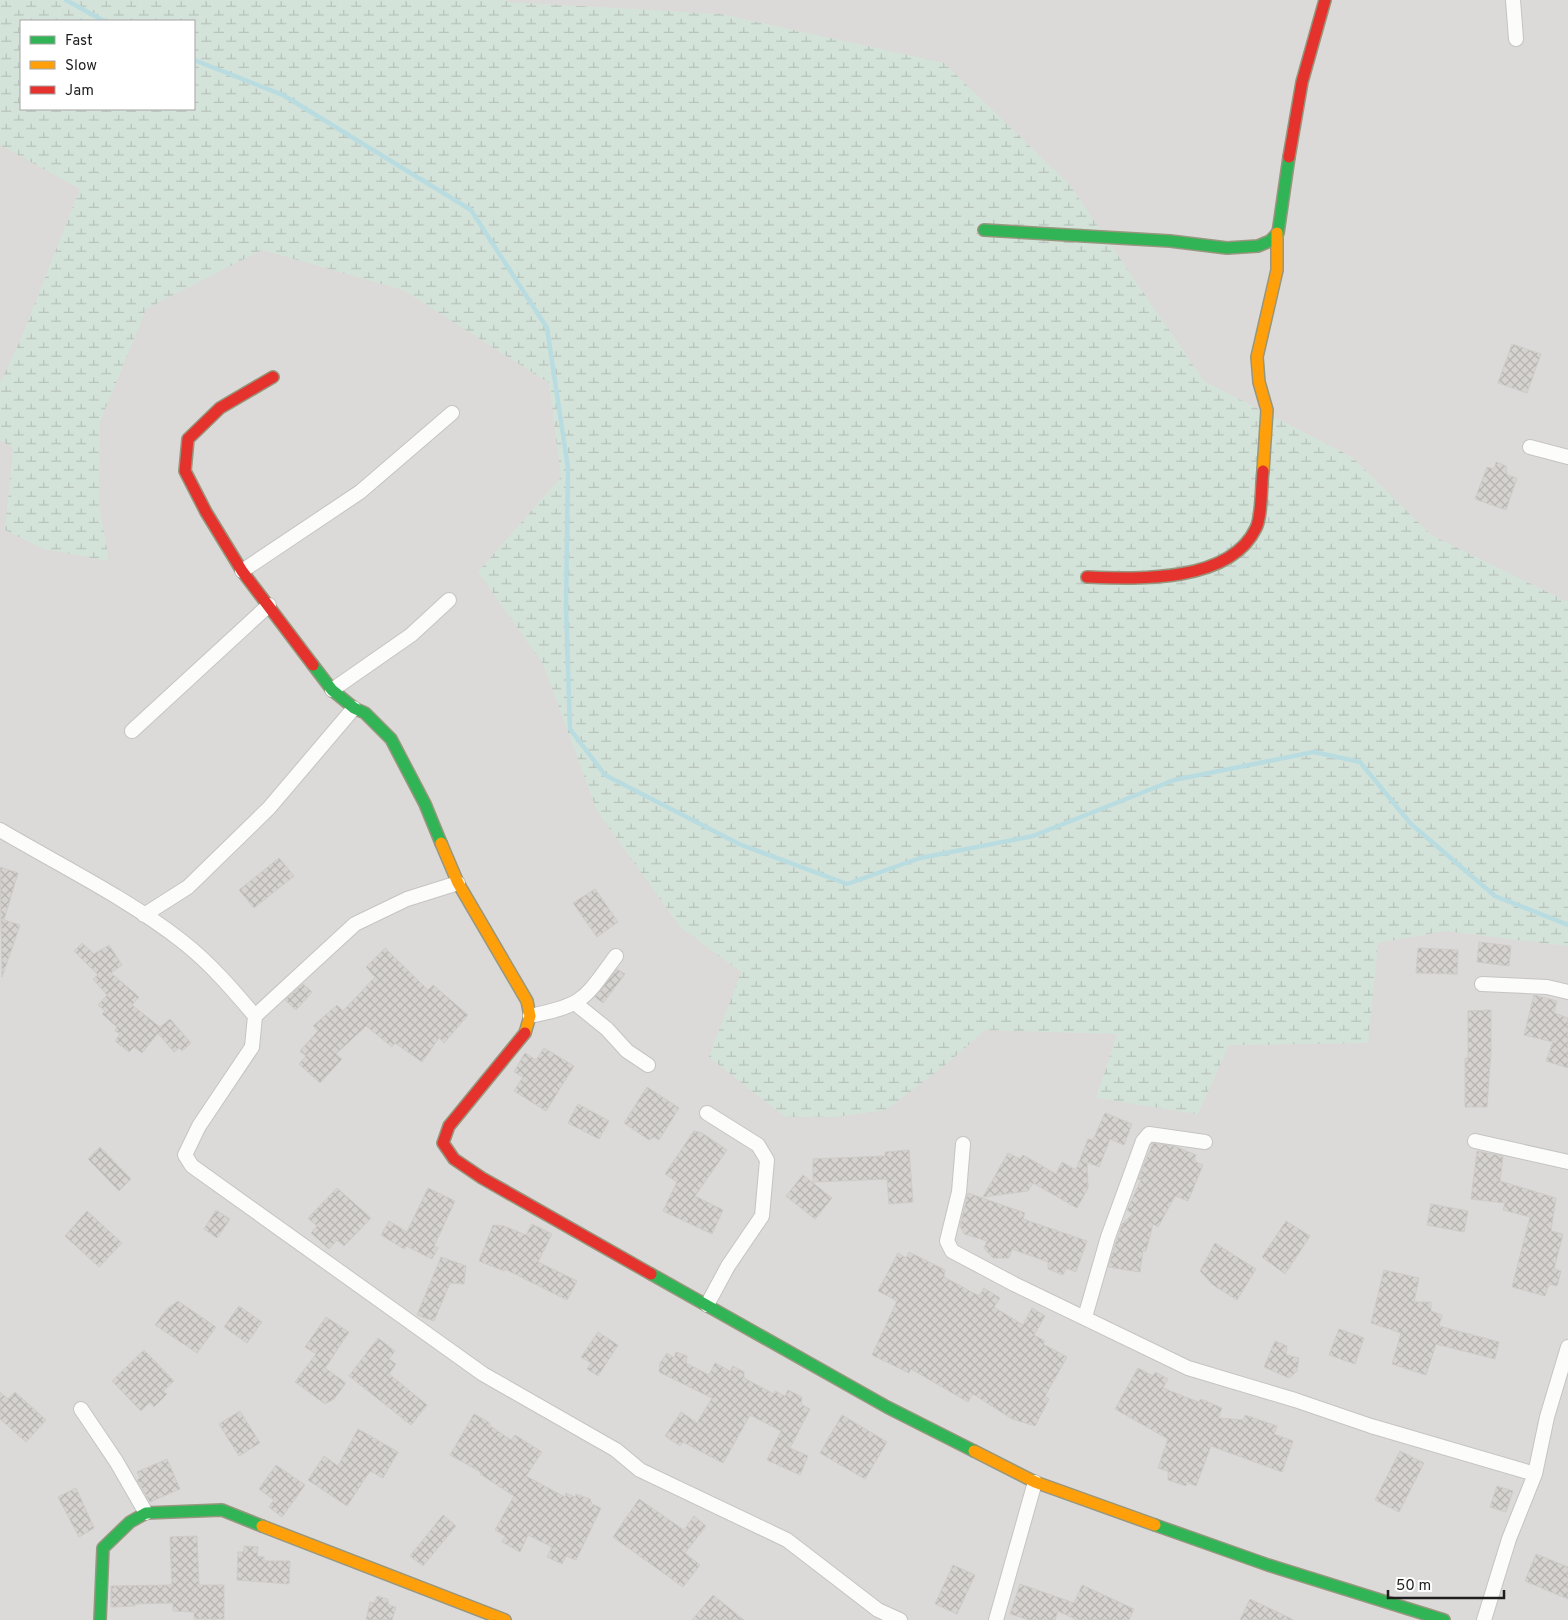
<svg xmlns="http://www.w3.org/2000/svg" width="1568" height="1620" font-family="Overpass,sans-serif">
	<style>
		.residential { fill: #dbdad8; fill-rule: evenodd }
		.wetland { fill: url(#wetland-marsh); fill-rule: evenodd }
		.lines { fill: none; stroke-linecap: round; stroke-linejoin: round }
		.stream { stroke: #b9dce1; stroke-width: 4.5 }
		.building { fill: url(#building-cross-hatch); stroke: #cfcbc8 }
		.street-casing { stroke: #c5c4c3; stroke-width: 16 }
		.fast-casing { stroke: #97967e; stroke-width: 14 }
		.slow-casing { stroke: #97967e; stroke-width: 14 }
		.jam-casing { stroke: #97967e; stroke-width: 14 }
		.street { stroke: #fcfcfb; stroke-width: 14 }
		.fast { stroke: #30b455; stroke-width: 11 }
		.slow { stroke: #ff9f0a; stroke-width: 11 }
		.jam { stroke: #e5322d; stroke-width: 11 }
	</style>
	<defs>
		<pattern id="wetland-marsh" width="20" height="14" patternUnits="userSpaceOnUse" patternTransform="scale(1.25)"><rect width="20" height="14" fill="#d4e3d9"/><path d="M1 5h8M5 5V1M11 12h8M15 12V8" fill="none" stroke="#b6c2ba"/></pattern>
		<pattern id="building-cross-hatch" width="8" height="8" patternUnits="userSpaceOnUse" patternTransform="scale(1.25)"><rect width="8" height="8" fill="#d5d2cf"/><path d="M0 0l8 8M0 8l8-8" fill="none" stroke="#b6b4b1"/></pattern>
	</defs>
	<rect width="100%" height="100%" fill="#eceae7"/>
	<path class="residential" d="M0 0H1568V1620H0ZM21 21H194V109H21Z"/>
	<path class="wetland" d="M0 0H507V2L721 14 944 63 1069 184 1204 381 1352 457 1431 535 1568 602V946L1445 931 1378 943 1368 1043 1229 1045 1198 1114 1096 1098 1117 1034 985 1030 949 1062 886 1110 835 1117H785L709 1057 741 972 681 928 597 811 543 664 478 572 561 477 549 383 403 290 262 250 146 309 100 422 99 505 109 561 44 549 5 530 13 448 0 440V383L20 341 80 189 0 145ZM21 21H194V109H21Z"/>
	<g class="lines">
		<path class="stream" d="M66 0 104 21
			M194 60 283 95 471 210 547 328 568 468 566 607 570 729 605 775 739 844 847 884 920 858 1033 836 1174 780 1314 752 1360 762 1411 824 1495 896 1568 925"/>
	</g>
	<path class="building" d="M1512 344 1541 354 1527 393 1498 383Z
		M1496 462 1506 466 1507 475 1517 478 1506 510 1475 499 1487 467 1494 469Z
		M279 858 294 876 254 908 239 890Z
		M0 867 18 873 4 920 20 925 2 977Z
		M595 889 618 922 597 937 573 903Z
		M1479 942 1511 946 1509 966 1477 962Z
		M82 943 94 954 109 945 122 965 111 973 139 997 132 1005 160 1027 170 1019 191 1043 182 1051 179 1048 174 1052 158 1033 142 1053 134 1047 129 1052 115 1041 120 1034 115 1031 117 1027 102 1014 105 1011 98 1005 107 995 93 979 98 975 74 951Z
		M385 948 428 990 433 985 468 1015 444 1043 439 1038 422 1062 395 1043 392 1047 366 1026 336 1054 342 1059 320 1083 299 1064 306 1056 300 1051 318 1031 313 1026 337 1005 343 1011 375 977 366 967Z
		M1418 948 1458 950 1457 974 1416 973Z
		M617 969 625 974 603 1003 595 997Z
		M303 984 312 992 296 1010 285 1000Z
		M1534 995 1557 1001 1554 1013 1568 1018V1068L1546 1061 1553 1042 1524 1035Z
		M1491 1010V1051L1487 1107H1465V1058H1468V1011Z
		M544 1048 574 1066 546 1111 514 1091 523 1077 514 1072 525 1053 536 1060Z
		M647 1087 679 1108 659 1140 654 1137 649 1140 624 1123Z
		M578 1104 609 1121 599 1139 568 1123Z
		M1105 1113 1132 1124 1124 1145 1110 1139 1099 1167 1087 1162 1088 1188 1077 1208 1033 1183 1028 1191 983 1197 1008 1153 1020 1159 1023 1155 1056 1174 1062 1162 1076 1170 1088 1139 1093 1140Z
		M694 1131 702 1133 727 1150 695 1196 723 1210 712 1234 663 1211 677 1182 665 1174Z
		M1153 1143 1174 1146 1196 1155 1194 1161 1203 1165 1188 1201 1175 1196 1158 1227 1153 1224 1146 1251H1143L1140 1272 1108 1267 1122 1224 1133 1214 1127 1210 1141 1180 1138 1179Z
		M100 1147 131 1179 119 1191 88 1159Z
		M909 1150 913 1202 889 1204 887 1179 813 1182V1159L885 1156V1152Z
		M1477 1151 1503 1156 1500 1181 1556 1198 1551 1231 1563 1234 1554 1269 1561 1271 1557 1286 1549 1284 1545 1296 1512 1287 1530 1217 1503 1210 1505 1203 1471 1199Z
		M803 1175 832 1198 815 1219 786 1196Z
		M337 1188 371 1218 344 1246 337 1240 329 1249 311 1233 317 1226 308 1218Z
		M428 1188 455 1201 434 1246 438 1248 432 1259 406 1246 404 1249 381 1235 389 1221 407 1232Z
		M968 1193 1025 1213 1023 1219 1087 1241 1076 1272 1066 1268 1063 1275 1048 1269V1262L1012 1249 1009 1258H993L984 1248 987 1241 964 1234 960 1226Z
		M1431 1204 1468 1211 1464 1232 1427 1225Z
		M216 1210 230 1219 217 1238 204 1229Z
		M87 1211 122 1243 99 1267 65 1236Z
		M1286 1221 1310 1236 1285 1274 1262 1257Z
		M532 1224 552 1234 538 1262 577 1281 567 1300 505 1269 504 1271 479 1261 493 1225 504 1226 526 1235Z
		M1215 1243 1256 1269 1237 1300 1213 1285 1200 1271Z
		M909 1252 945 1270 944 1277 979 1296 984 1288 1000 1298 994 1307 1023 1325 1032 1308 1045 1316 1034 1335 1045 1341 1043 1344 1067 1357 1045 1396 1049 1399 1035 1426 1012 1419 973 1394 968 1402 911 1369 909 1373 872 1355 897 1301 878 1291 898 1253 906 1258Z
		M441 1257 466 1266 464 1284 450 1283 434 1321 417 1315Z
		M1384 1270 1419 1278 1414 1302H1431V1311L1442 1315 1439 1326 1499 1342 1495 1359 1436 1344 1426 1375 1392 1364 1401 1333 1371 1323Z
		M178 1301 216 1327 197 1353 155 1325 167 1309Z
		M239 1306 262 1322 247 1343 224 1327Z
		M326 1317 349 1332 325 1368 346 1383 334 1399 325 1404 295 1382 316 1354 305 1347Z
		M1339 1329 1364 1338 1355 1364 1329 1355Z
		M598 1332 618 1345 598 1376 587 1369 591 1363 581 1357Z
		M378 1338 395 1351 389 1359 396 1364 389 1374 427 1405 411 1425 349 1376Z
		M1275 1341 1287 1346 1286 1355 1299 1358 1297 1371 1289 1378 1264 1367Z
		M144 1350 174 1381 163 1391 167 1394 154 1407 150 1402 141 1411 112 1381Z
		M676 1352 687 1356 686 1363 709 1375 715 1363 730 1371 733 1366 744 1372V1378L774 1394 775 1391 785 1396 788 1390 802 1397 801 1404 810 1409 790 1448 808 1456 800 1475 767 1460 781 1431 750 1415 723 1463 683 1442 680 1446 665 1436 681 1412 697 1423 712 1398 659 1372 660 1363 667 1353 674 1358Z
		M1138 1368 1153 1376 1155 1372 1168 1379 1163 1388 1198 1402 1201 1399 1222 1408 1218 1418 1243 1420 1245 1415 1277 1426 1274 1434 1293 1441 1282 1472 1211 1446 1196 1486 1187 1482 1186 1486 1168 1480V1471L1158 1468 1168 1439 1115 1409Z
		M0 1392 8 1399 15 1392 46 1420 26 1442 0 1419Z
		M240 1411 260 1443 239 1456 219 1424Z
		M474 1414 490 1423 489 1425 511 1440 515 1435 542 1452 526 1476 565 1497 566 1493 575 1497 576 1494 590 1499 592 1504 601 1508 576 1560 566 1556 562 1564 547 1557 552 1547 528 1535 520 1552 502 1542 505 1536 495 1530 514 1496 480 1474 481 1472 450 1455Z
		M842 1415 887 1442 865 1479 820 1453Z
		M358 1429 398 1452 383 1478 370 1471 347 1506 308 1480 324 1456 338 1466Z
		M1400 1451 1424 1463 1399 1512 1375 1500Z
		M167 1459 180 1489 150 1502 137 1480 140 1478 137 1472Z
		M276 1465 305 1485 282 1517 269 1507 274 1500 259 1489Z
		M1497 1486 1513 1491 1506 1512 1490 1507Z
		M76 1488 94 1528 79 1537 58 1497Z
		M639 1499 684 1530 694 1516 706 1526 685 1553 700 1565 683 1587 613 1537Z
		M443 1515 456 1526 423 1566 410 1556Z
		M197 1536 199 1585H224V1619H194V1612L173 1611V1603L135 1604V1606L111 1607V1586L172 1585 170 1537Z
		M244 1546 258 1547 257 1556 264 1557V1561H290L289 1584 237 1580 238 1552H244Z
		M1536 1554 1568 1567V1599L1525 1581Z
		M953 1565 975 1575 957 1614 935 1604Z
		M1020 1584 1074 1603 1082 1585 1134 1609 1129 1620H1077L1058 1611 1055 1620H1029L1010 1614Z
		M713 1595 744 1620H692Z
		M377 1596 388 1599V1605L396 1607 392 1620H366L370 1602 375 1603Z
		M1250 1599 1294 1620H1240Z"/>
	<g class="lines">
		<g class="street-casing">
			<path id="street" d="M1513 0 1516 39
				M1530 447 1568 457
				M242 571 360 492 452 413
				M332 690 411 635 449 600
				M132 731 269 605
				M0 830C61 866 127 898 183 942 210 963 233 990 255 1016
				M458 883 407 899 355 924 255 1016 252 1047 199 1126 185 1155 192 1166 483 1374 616 1450 640 1470 787 1540 878 1610 900 1620
				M144 915 188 887 269 808 354 708
				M1482 984 1547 987 1568 992
				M576 1004 607 1029 627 1051 648 1065
				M530 1016C585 1005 584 999 616 956
				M707 1113 758 1145 767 1160 762 1216 728 1266 707 1305
				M1475 1141 1568 1162
				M963 1144 959 1192 947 1241 952 1251 1014 1284 1188 1368 1295 1400 1371 1426 1535 1474
				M1085 1317 1108 1237 1143 1141 1149 1134 1205 1142
				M81 1409 116 1461 146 1513
				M996 1620 1035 1482
				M1484 1620 1509 1539 1535 1474 1547 1417 1568 1347"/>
		</g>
		<g class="fast-casing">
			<path id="fast" d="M984 230 1170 241 1227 248 1258 246 1270 241 1278 233 1289 157
				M313 665 332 690 354 708 365 713 391 739 425 804 441 843
				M651 1274 887 1407 974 1451
				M1155 1525 1268 1565 1444 1620
				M100 1620 103 1548 130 1522 146 1513 222 1510 262 1526"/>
		</g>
		<g class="slow-casing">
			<path id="slow" d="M1263 471 1267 410 1259 382 1257 357 1277 270V233
				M441 843 458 883 527 1001 530 1016 525 1033
				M974 1451 1035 1482 1155 1525
				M262 1526 505 1620"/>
		</g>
		<g class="jam-casing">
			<path id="jam" d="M1289 157 1302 82 1325 0
				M273 377 220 408 188 439 185 471 206 512 242 571 313 665
				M1087 577C1138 579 1230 583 1256 528 1262 516 1261 486 1263 471
				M525 1033 449 1126 443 1143 454 1159 482 1178 651 1274"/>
		</g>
		<use href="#street" class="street"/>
		<use href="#fast" class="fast"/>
		<use href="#slow" class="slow"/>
		<use href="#jam" class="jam"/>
	</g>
	<rect x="20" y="20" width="175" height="90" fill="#ffffff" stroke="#a5a5a5"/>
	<rect x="30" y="36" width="25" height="8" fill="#30b455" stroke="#a5a5a5"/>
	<text x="65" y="45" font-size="15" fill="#1e1e1e">Fast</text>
	<rect x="30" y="61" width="25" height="8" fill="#ff9f0a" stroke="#a5a5a5"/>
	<text x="65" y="70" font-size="15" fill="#1e1e1e">Slow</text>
	<rect x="30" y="86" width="25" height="8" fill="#e5322d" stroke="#a5a5a5"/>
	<text x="65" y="95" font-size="15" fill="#1e1e1e">Jam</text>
	<path d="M1388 1590v8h116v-8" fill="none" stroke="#1e1e1e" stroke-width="2.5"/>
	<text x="1396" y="1590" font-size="15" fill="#1e1e1e" stroke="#ffffff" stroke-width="4" paint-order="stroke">50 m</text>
</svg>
